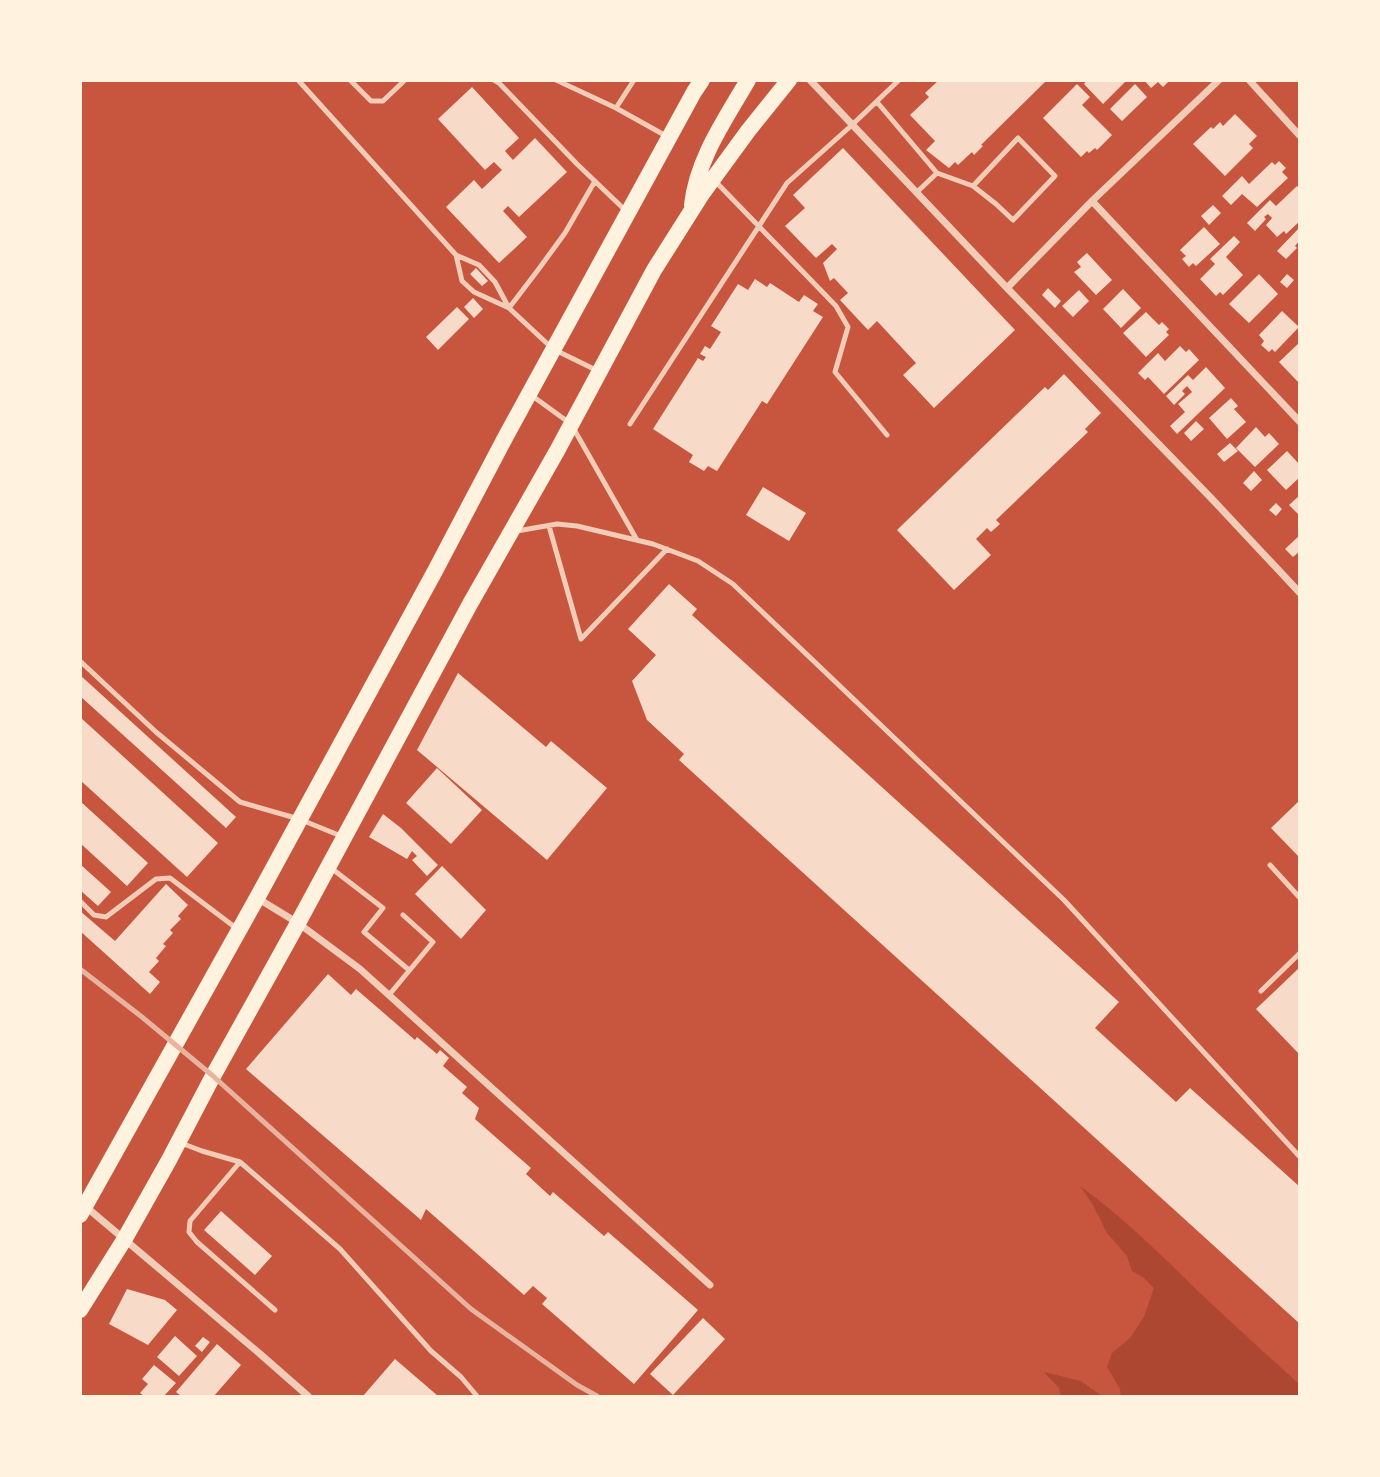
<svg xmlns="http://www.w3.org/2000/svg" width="1380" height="1477" font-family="Quicksand,sans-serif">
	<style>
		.green { fill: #ae4732 }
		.building { fill: #f7dbc8 }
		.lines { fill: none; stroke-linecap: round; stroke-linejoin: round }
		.service { stroke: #f1ccb7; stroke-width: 5 }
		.minor { stroke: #f1ccb7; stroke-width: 7 }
		.primary { stroke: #fff3e0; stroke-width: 16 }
		.rail { stroke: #e9b49f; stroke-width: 5 }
	</style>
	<rect width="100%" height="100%" fill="#c8553d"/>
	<path class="green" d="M1080 1186C1123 1217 1162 1256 1200 1293 1233 1324 1266 1354 1299 1384V1396H1121L1120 1389 1107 1367 1112 1353 1130 1338 1144 1317 1154 1288 1144 1278 1132 1271 1127 1256 1107 1233 1093 1205Z
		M1044 1372 1081 1381 1102 1396H1061L1059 1388Z"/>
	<path class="building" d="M939 80H1047L981 145 983 146 974 155 972 152 958 165 955 162 949 168 926 150 935 141 910 115 929 97 925 93Z
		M1087 80H1127L1103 104 1084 84Z
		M1144 80H1170L1163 87 1158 82 1151 88Z
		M1077 84 1090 97 1082 105 1112 135 1097 150 1095 148 1089 153 1087 151 1081 157 1043 118Z
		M1135 84 1147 97 1122 121 1110 109Z
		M472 87 519 138 505 151 513 160 535 138 567 172 519 217 508 206 503 211 527 237 499 263 446 207 474 180 482 189 502 170 494 162 485 170 438 119Z
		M1235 114 1257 136 1249 144 1253 148 1225 176 1193 144 1211 127 1213 129 1220 122 1223 126Z
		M843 148 1015 330 934 408 903 375 916 363 877 321 868 330 840 300 848 293 834 278 830 281 823 263 837 249 832 244 816 258 785 226 805 208 793 195Z
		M1279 161 1286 168 1282 172 1288 178 1257 207 1242 194 1231 205 1222 196 1242 176 1249 184 1272 162 1275 165Z
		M1297 186 1300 189V221L1286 234 1284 231 1277 237 1266 225 1272 218 1268 214 1264 217 1266 219 1255 231 1247 223 1270 200 1276 206Z
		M1213 205 1221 213 1209 225 1201 216Z
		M1204 227 1220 244 1196 266 1193 263 1189 267 1182 259 1186 256 1180 250Z
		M1300 227V240L1295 246 1297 248 1286 259 1277 251Z
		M1234 236 1240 242 1226 257 1243 275 1223 295 1220 292 1216 296 1200 279 1215 264 1210 259Z
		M1087 253 1112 280 1096 295 1074 272 1081 267 1077 262Z
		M476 268 488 281 482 286 470 274Z
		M1259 274 1278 294 1249 323 1229 304Z
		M1287 274 1294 280 1287 288 1280 282Z
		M755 279 767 287 770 283 799 302 804 295 818 304 813 311 823 317 767 404 762 401 717 471 708 466 704 471 689 462 693 455 653 429 698 358 703 361 706 357 700 354 705 346 710 349 721 332 711 326 738 284 748 290Z
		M1048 288 1061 301 1055 308 1042 295Z
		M1123 289 1141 308 1121 328 1103 309Z
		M1079 290 1089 301 1073 317 1062 306Z
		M473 298 483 309 474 318 464 307Z
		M457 307 469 319 438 350 426 337Z
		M1282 311 1299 327 1275 352 1272 349 1269 352 1261 345 1264 341 1259 335Z
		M1146 312 1159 325 1162 322 1169 329 1166 332 1169 335 1146 357 1123 333Z
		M1300 342V381L1298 382 1279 362Z
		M1180 346 1186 352 1189 349 1199 360 1164 394 1148 377 1145 380 1138 373 1158 353 1165 361Z
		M1206 367 1225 388 1177 434 1170 426 1185 412 1178 404 1192 392 1187 386 1182 391 1185 394 1174 405 1166 396 1188 375 1193 380Z
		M1064 374 1101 413 1085 429 1088 432 996 520 1000 524 991 532 987 528 976 539 991 555 954 590 897 530 1045 387 1048 390Z
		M1231 398 1238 406 1234 409 1246 422 1227 439 1209 418Z
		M1196 421 1204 429 1191 441 1184 433Z
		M1256 427 1265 437 1269 433 1279 444 1255 467 1236 448Z
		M1230 443 1238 451 1224 462 1217 454Z
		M1287 451 1300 465V477L1286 490 1267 470Z
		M1254 471 1262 480 1251 491 1243 483Z
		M763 487 806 513 789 541 746 515Z
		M1300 495V516L1289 505Z
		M1276 503 1282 509 1276 516 1269 510Z
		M1300 535V551L1293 557 1285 549Z
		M669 584 697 609 692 615 1119 1002 1095 1028 1176 1102 1190 1088 1300 1187V1324L679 760 684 754 647 720 632 681 656 655 628 629Z
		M458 673 546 747 551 741 607 788 547 860 417 750Z
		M80 675 236 817 226 828 80 696Z
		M80 717 218 843 187 877 80 780Z
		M437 768 482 810 451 844 406 803Z
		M1300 800V858L1271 828Z
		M80 801 148 863 127 886 80 843Z
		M383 814 401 828 438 865 427 876 412 860 417 856 412 851 407 859 369 837Z
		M80 864 111 892 98 906 80 890Z
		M442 866 486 910 461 939 415 894Z
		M166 884 188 905 178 916 181 919 170 930 173 933 163 944 166 946 156 958 159 961 149 972 160 982 150 994 80 931V911L115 941Z
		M1300 967V1055L1256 1009Z
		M328 974 351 995 356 989 415 1040 417 1037 437 1054 440 1050 449 1058 443 1066 467 1087 462 1093 479 1108 475 1119 531 1168 526 1174 550 1196 553 1192 604 1236 608 1232 698 1310 634 1384 542 1304 547 1298 533 1286 524 1295 426 1209 421 1220 246 1069Z
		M221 1211 272 1256 255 1275 204 1230Z
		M127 1289 165 1300 177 1310 148 1345 109 1324Z
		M703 1318 725 1339 673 1395 650 1374Z
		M175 1336 197 1356 179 1376 157 1357Z
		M203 1337 210 1342 202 1352 195 1346Z
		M217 1344 241 1365 214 1396H181L176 1392Z
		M395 1359 438 1396H363Z
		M154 1365 176 1383 164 1396H144L140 1393 148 1384 142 1379Z"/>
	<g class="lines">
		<path class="service" d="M298 80 456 255 479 265 495 282 509 308
			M350 80 371 101H383L405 80
			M494 80 499 83 577 164 626 211
			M556 80 616 108 634 80
			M877 102 937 173 916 193
			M616 108 668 137
			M937 173 973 186 996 204 1013 220 1055 176 1018 138 973 186
			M715 181 836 306 848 327 835 372 887 435
			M456 255 462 281 474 292 509 308 553 349 596 370
			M509 308 538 270 565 233 595 181
			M531 395 571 424 637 540
			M630 424 787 183 852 125 899 80
			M549 526 581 639 667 549
			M517 531 557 524 577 526 653 544 698 561 733 584 1064 900 1300 1157
			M80 661 156 732 240 802 299 819 341 836
			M1270 865 1300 898
			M331 868 383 908 364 932 409 970
			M80 901 94 915 106 917 156 879 170 878 236 928
			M1261 991 1300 953
			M389 995 433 942 403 915
			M181 1143 202 1151 240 1162 340 1249 431 1351 461 1377 477 1396
			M240 1162 190 1221 189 1232 197 1242 275 1310"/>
		<path class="minor" d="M810 80 1007 288 1212 499 1300 593
			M1249 80 1300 136
			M1092 201 1300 422
			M1007 288 1092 201 1219 80
			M257 898 298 923 360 969 710 1285
			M85 1206 259 1353 308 1396"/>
		<path class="primary" d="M692 205C697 159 725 120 748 80
			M80 1215 257 898 435 571 506 436 694 92 702 80
			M80 1310 124 1240 169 1160 213 1076 298 923 470 604 557 451 654 270 702 194 748 131 789 80"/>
		<path class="rail" d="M80 969 142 1017 213 1076 471 1309 577 1385 597 1396"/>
	</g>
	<rect width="1380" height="1477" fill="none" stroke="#fff3e0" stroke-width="164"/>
</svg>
